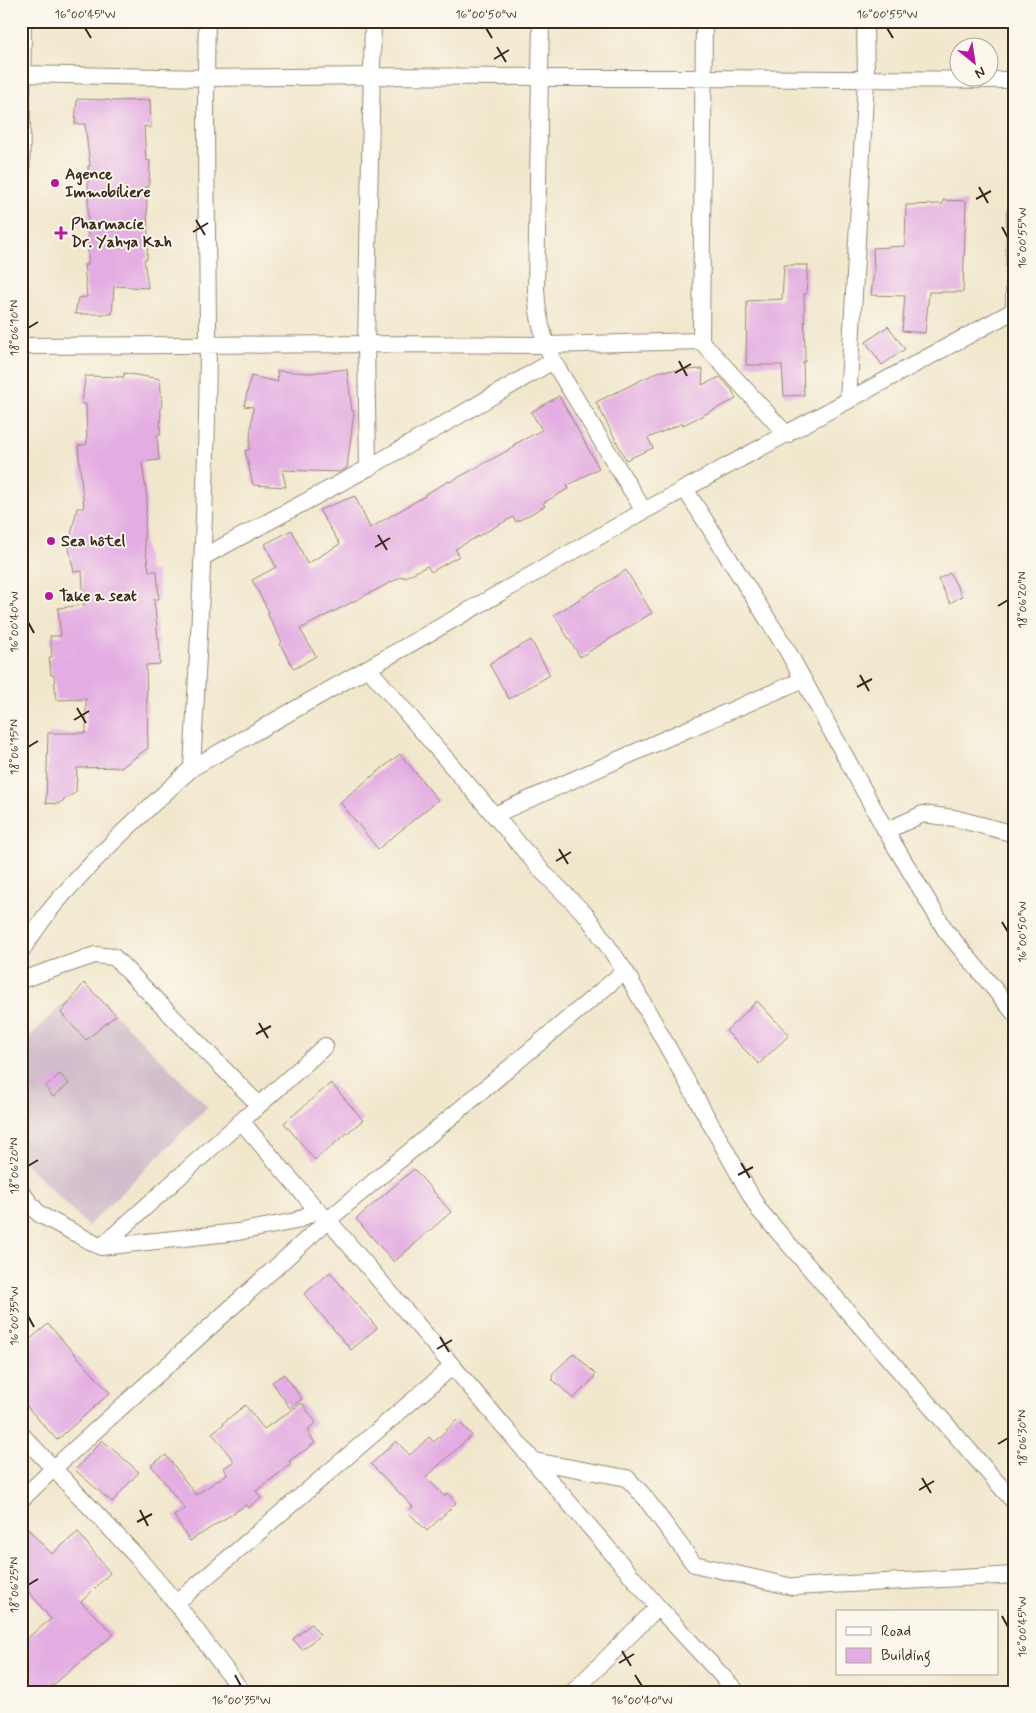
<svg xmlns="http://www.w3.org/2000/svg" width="1036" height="1713" font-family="Mynerve,sans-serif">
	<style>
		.industrial { fill: #d1bdcb }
		.building { fill: #e3ace2 }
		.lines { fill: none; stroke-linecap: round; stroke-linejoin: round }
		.minor-casing { stroke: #968876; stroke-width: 18 }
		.minor { stroke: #fff; stroke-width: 16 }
		.ticks { fill: none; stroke: #3b2a1e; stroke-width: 2 }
		.poi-dot { fill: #b5179e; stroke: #fbf7ec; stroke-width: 2 }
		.labels { text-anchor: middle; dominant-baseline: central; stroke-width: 4; stroke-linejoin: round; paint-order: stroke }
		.poi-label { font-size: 16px; font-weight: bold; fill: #3b2a1e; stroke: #fbf7ec; text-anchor: start }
		.neatline { fill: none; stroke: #3b2a1e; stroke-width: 2 }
		.ticks-label { font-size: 12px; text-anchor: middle; fill: #3b2a1e }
	</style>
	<rect width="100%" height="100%" fill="#fbf7ec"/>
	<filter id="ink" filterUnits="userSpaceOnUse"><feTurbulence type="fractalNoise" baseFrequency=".02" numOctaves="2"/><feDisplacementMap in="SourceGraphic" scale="10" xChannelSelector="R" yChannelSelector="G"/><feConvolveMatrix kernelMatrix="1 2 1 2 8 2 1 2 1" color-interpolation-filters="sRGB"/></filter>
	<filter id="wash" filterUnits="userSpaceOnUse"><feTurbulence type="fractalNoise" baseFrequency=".0096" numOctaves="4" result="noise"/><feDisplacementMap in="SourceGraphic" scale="20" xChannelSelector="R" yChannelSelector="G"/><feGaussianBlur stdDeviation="1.12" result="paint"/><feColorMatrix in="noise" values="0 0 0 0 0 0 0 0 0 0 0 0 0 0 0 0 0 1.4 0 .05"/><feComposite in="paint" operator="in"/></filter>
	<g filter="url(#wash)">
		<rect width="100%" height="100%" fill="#f1e7cd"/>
		<path class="industrial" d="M84 983 208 1107 88 1226 21 1159V1045Z"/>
		<g id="blocks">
			<path class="building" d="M77 99 109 100 110 101 150 100 151 128 144 126 146 160 150 161 149 187H146L148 232 147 259H144L148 288 114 286 112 314H75L78 298 87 297 84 265H88V166H90L85 124H75Z
				M943 200 966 201 963 292H929L925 333 902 331 905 296 871 295 874 270 873 248 905 246 906 205 943 204Z
				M784 265H808L806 294H804L805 362H803L804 395 784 396 782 365H746L747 301 782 299Z
				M888 326 905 349 882 365 866 342Z
				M347 369 352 411H354L347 468 340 472 282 470 286 487 253 485 245 450H249L253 407 244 406 251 376 278 382 277 371 310 373Z
				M703 369 702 385 720 377 732 390 736 399 683 425V423L648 438 653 448 626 460 596 402 660 371Z
				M124 373 160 379 162 406 161 407 160 435H157L159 460 142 462 147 499 144 540 149 571H157L159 599H154L158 639H159L160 664 146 665 148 748 122 767 77 768 76 792 58 804 46 803 48 733H86V699L56 700 54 675H51L49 657H52L50 636H61L58 608 84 605 82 571 74 572 67 540H70L77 508H84L78 446 87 444 86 404H82L85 376 124 377Z
				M559 396 599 468 567 486 568 489 543 503 545 506 516 522 513 517 455 549 459 556 431 572 427 566 404 578 403 576 300 629 316 656 294 669 280 644 282 642 267 613 269 612 252 580 276 567 265 544 292 530 307 564 340 544 319 510 355 496 370 528 425 496V494L449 481 450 482 514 447 513 445 542 430 531 412Z
				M626 570 652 613 580 657 554 615Z
				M950 573 962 596 950 603 938 579Z
				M531 640 550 675 509 699 489 664Z
				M400 754 438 800 378 849 340 802Z
				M84 983 116 1015 86 1040 61 1013Z
				M757 1001 789 1035 759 1064 726 1031Z
				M60 1074 69 1084 53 1097 45 1087Z
				M331 1083 363 1120 315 1160 284 1123Z
				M414 1169 451 1212 394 1262 356 1219Z
				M330 1272 377 1328 351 1350 304 1294Z
				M48 1324 110 1393 57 1440 21 1400V1347Z
				M574 1353 595 1374 593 1379 573 1399 552 1379 553 1373Z
				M284 1374 302 1399 290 1408 272 1382Z
				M302 1403 316 1423 308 1429 310 1432 308 1433 315 1443 289 1461 291 1464 256 1491 261 1498 248 1508 246 1505 190 1541 174 1516 185 1509 151 1465 166 1455 196 1495 227 1474 224 1468 234 1461 212 1433 224 1424 223 1423 245 1405 264 1429Z
				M457 1420 472 1435 426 1477 444 1496 448 1493 456 1503 427 1531 408 1512 413 1507 371 1464 396 1441 410 1455 429 1437 434 1442Z
				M102 1440 139 1472 112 1502 75 1470Z
				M21 1522 52 1554 78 1532 110 1573 81 1602 114 1634 45 1692H21V1643L51 1619 21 1582Z
				M311 1624 320 1635 302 1650 293 1639Z"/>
		</g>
	</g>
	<g filter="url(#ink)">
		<use href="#blocks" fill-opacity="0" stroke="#968876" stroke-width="1"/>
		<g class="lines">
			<g class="minor-casing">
				<path id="minor" d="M541 21 536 289C537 315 542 337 553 361L644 511
					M704 21 701 341 787 435
					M21 74 205 78 372 76 1015 80
					M21 199 23 21
					M1014 311 1015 213
					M21 346 366 344 546 345 701 341
					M848 401 866 79 865 21
					M368 468 366 344 373 21
					M685 489 787 650 886 831 946 931 1015 1014
					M203 557 368 468 553 361
					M368 668 542 871 587 916 625 971 759 1210 1015 1503
					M192 768C200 627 207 487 208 346 208 238 204 129 207 21
					M494 815 665 739 802 680
					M886 831 923 814 954 818 1011 833 1015 838
					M21 951C31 937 40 923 50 910 93 858 143 813 192 768L644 511 1015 310
					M21 980 95 955 114 957 259 1105
					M241 1121 317 1210 328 1220 658 1607 737 1692
					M21 1192 39 1214 101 1247 238 1232 296 1221 317 1210
					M101 1247 325 1046
					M21 1434 138 1558 176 1603 242 1692
					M534 1461 627 1478 643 1495 694 1564 793 1587 1015 1575
					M21 1500 54 1468 328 1220 625 971
					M176 1603 453 1366
					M573 1692 658 1607"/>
			</g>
			<use href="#minor" class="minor"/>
		</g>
	</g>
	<path class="ticks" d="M85 28 91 38M486 28 492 38M887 28 893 38M497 47 506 62M494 59 509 50M979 187 988 203M976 199 991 191M196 220 205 235M1002 227 1008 238M193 232 208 223M28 328 38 322M679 361 687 376M675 373 691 364M378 535 387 550M375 547 390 538M998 606 1008 600M28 622 34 633M860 675 869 691M857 687 872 679M77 708 86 723M74 720 89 711M28 747 38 741M559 849 568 864M556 861 571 852M1002 922 1008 932M259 1023 268 1038M256 1034 271 1026M741 1163 750 1178M28 1166 38 1160M738 1175 753 1167M28 1316 34 1327M440 1337 449 1352M437 1349 452 1340M998 1444 1008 1438M922 1478 931 1493M919 1490 934 1481M140 1510 148 1526M137 1522 152 1514M28 1585 38 1579M1002 1616 1008 1627M622 1651 631 1666M619 1663 634 1654M235 1675 241 1686M635 1675 642 1686"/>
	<g class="poi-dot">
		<circle cx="55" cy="183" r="5"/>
		<path d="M58.5 225.5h5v5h5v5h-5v5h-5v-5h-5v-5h5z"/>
		<circle cx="51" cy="541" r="5"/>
		<circle cx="49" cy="596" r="5"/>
	</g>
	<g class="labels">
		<g class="poi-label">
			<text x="65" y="174">Agence<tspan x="65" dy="18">Immobiliere</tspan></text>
			<text x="71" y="224">Pharmacie<tspan x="71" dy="18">Dr. Yahya Kah</tspan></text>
			<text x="61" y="541">Sea hôtel</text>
			<text x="59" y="596">Take a seat</text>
		</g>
	</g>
	<rect width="1036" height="1713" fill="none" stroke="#fbf7ec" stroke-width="55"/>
	<rect x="836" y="1610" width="162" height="65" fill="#fbf7ec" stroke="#aea59a"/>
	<rect x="846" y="1627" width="25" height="8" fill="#ffffff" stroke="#aea59a"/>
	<text x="881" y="1636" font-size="15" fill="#3b2a1e">Road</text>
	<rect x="846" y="1648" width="25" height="15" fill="#e3ace2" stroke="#aea59a"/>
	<text x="881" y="1660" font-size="15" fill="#3b2a1e">Building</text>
	<g transform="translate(974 62) rotate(150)"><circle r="24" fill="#fbf7ec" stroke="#aea59a"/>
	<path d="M0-4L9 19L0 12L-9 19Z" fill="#b5179e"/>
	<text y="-8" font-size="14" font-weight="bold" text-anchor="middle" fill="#3b2a1e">N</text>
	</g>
	<rect x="28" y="28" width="980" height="1658" class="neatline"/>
	<g class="ticks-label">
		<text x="85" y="18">16°00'45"W</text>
		<text x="486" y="18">16°00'50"W</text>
		<text x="887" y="18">16°00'55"W</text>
		<text transform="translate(1022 238) rotate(-90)" y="4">16°00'55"W</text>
		<text transform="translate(14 328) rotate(-90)" y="4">18°06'10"N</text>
		<text transform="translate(1022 600) rotate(-90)" y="4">18°06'20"N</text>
		<text transform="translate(14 622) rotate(-90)" y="4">16°00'40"W</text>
		<text transform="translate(14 747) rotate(-90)" y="4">18°06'15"N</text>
		<text transform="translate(1022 932) rotate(-90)" y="4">16°00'50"W</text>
		<text transform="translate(14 1166) rotate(-90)" y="4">18°06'20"N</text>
		<text transform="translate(14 1316) rotate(-90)" y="4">16°00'35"W</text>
		<text transform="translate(1022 1438) rotate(-90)" y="4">18°06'30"N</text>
		<text transform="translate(14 1585) rotate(-90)" y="4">18°06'25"N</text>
		<text transform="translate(1022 1627) rotate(-90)" y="4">16°00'45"W</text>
		<text x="241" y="1704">16°00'35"W</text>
		<text x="642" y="1704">16°00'40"W</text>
	</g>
</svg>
